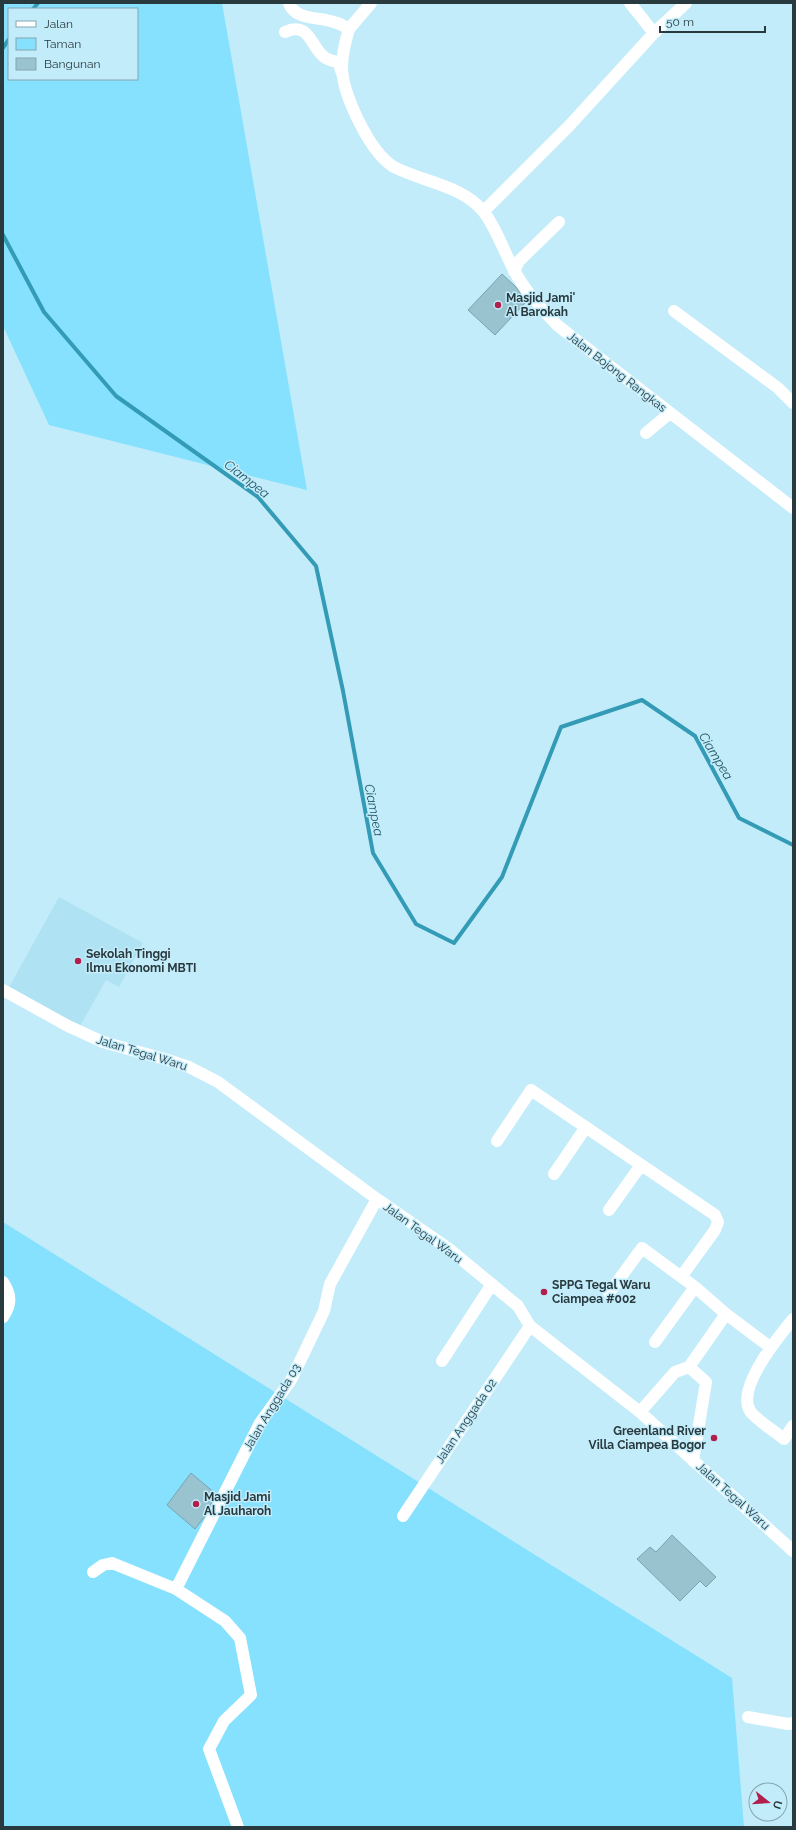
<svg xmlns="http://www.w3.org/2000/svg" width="796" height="1830" font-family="Raleway,sans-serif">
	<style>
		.built { fill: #afe2f3 }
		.green { fill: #85e1fd; fill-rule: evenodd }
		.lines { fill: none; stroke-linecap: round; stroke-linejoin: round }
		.stream { stroke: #339bb6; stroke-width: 4 }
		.building { fill: #9ac3d0; stroke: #7aa2ae }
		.street { stroke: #fff; stroke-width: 12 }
		.poi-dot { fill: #b11f4c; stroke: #c3ecfa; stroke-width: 1.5 }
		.labels { text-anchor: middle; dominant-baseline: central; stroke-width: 3; stroke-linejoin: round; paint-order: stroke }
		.poi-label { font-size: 12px; font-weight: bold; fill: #293a3f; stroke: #c3ecfa; text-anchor: start }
		.street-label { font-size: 12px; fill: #293a3f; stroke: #c3ecfa }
		.water-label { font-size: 13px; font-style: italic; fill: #215867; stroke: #c3ecfa }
	</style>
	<rect width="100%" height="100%" fill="#c3ecfa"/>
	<path class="built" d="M59 897 143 943 119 987 106 980 79 1028 8 989Z"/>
	<path class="green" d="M3 3H222L307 490 49 425 3 326ZM9 9H137V79H9Z
		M3 1222 732 1678 744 1827H3Z"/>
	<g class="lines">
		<path class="stream" d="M33 9 38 3
			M3 48 9 39
			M3 235 44 312 116 396 258 497 316 566 343 691 373 853 416 924 454 943 502 877 561 727 642 700 695 736 739 818 793 845"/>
	</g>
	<path class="building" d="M502 274 516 287 526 302 495 335 468 310Z
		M191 1473 216 1494 205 1516 195 1529 167 1505Z
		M672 1535 716 1577 706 1587 700 1581 680 1601 637 1559 650 1547 656 1552Z"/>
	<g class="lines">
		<path class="street" d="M289 3C294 20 320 17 334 22 339 23 344 26 349 29 345 42 342 54 342 68 343 95 370 153 394 167 423 182 461 185 483 211 495 225 505 254 514 270 524 290 542 309 557 325L793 508
			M630 3 654 33
			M349 29 371 3
			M285 32C309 21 310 45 323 56 327 60 332 61 338 62L342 73
			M484 211 569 126 654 33 686 3
			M514 271 519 261 559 222
			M674 311 778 388 793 403
			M646 433 670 413
			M3 990 68 1026 103 1042 168 1060 189 1067 218 1082 377 1199 449 1249 518 1306 530 1326 640 1412 793 1551
			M497 1141 531 1090 715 1215 718 1222 715 1230 681 1277
			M554 1174 586 1127
			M609 1210 641 1165
			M3 1282C11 1294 12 1304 3 1317
			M609 1293 642 1248 695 1287 726 1314 689 1367 706 1382 693 1461
			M726 1314 770 1347
			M793 1319C779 1336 736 1388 750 1411 754 1418 777 1433 784 1439L793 1426
			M655 1342 695 1287
			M442 1361 492 1284
			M640 1412 675 1372 689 1367
			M403 1516 530 1326
			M93 1572 103 1565 112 1563 176 1589
			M748 1717 788 1724 793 1723
			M238 1827 209 1749 224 1721 251 1695 240 1638 225 1621 176 1589 260 1423 291 1380 324 1311 330 1284 377 1199"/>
	</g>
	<g class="poi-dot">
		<circle cx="498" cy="305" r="4"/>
		<circle cx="78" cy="961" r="4"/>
		<circle cx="544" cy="1292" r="4"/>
		<circle cx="714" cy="1438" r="4"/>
		<circle cx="196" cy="1504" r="4"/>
	</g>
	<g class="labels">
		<g class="poi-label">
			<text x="506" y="298">Masjid Jami'<tspan x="506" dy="14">Al Barokah</tspan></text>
			<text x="86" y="954">Sekolah Tinggi<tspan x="86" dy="14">Ilmu Ekonomi MBTI</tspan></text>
			<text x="552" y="1285">SPPG Tegal Waru<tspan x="552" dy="14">Ciampea #002</tspan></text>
			<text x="706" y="1431" text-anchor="end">Greenland River<tspan x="706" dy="14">Villa Ciampea Bogor</tspan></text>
			<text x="204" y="1497">Masjid Jami<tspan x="204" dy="14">Al Jauharoh</tspan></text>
		</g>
		<g class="street-label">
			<text transform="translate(617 372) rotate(38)">Jalan Bojong Rangkas</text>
			<text transform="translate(142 1053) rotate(17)">Jalan Tegal Waru</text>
			<text transform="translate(423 1233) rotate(36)">Jalan Tegal Waru</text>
			<text transform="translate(272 1407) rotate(-59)">Jalan Anggada 03</text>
			<text transform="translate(466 1421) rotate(-56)">Jalan Anggada 02</text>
			<text transform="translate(733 1496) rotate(42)">Jalan Tegal Waru</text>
		</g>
		<g class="water-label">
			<text transform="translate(247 479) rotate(38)">Ciampea</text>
			<text transform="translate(716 756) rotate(59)">Ciampea</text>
			<text transform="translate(374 810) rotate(79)">Ciampea</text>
		</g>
	</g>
	<rect width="796" height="1830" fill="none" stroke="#293a3f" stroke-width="8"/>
	<rect x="8" y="8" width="130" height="72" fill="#c3ecfa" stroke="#85a5af"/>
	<rect x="16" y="21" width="20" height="6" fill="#ffffff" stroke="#85a5af"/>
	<text x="44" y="28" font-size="12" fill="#293a3f">Jalan</text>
	<rect x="16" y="38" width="20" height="12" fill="#85e1fd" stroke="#85a5af"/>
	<text x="44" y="48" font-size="12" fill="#293a3f">Taman</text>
	<rect x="16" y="58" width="20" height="12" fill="#9ac3d0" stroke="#85a5af"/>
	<text x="44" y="68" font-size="12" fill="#293a3f">Bangunan</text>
	<g transform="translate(768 1802) rotate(107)"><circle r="19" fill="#c3ecfa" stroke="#85a5af"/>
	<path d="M0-3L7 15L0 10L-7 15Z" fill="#b11f4c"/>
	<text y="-6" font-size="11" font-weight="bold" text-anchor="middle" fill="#293a3f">U</text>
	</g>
	<path d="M660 26v6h105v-6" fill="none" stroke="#293a3f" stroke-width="2"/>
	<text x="666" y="26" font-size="12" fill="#293a3f" stroke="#c3ecfa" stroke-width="3" paint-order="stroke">50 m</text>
</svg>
